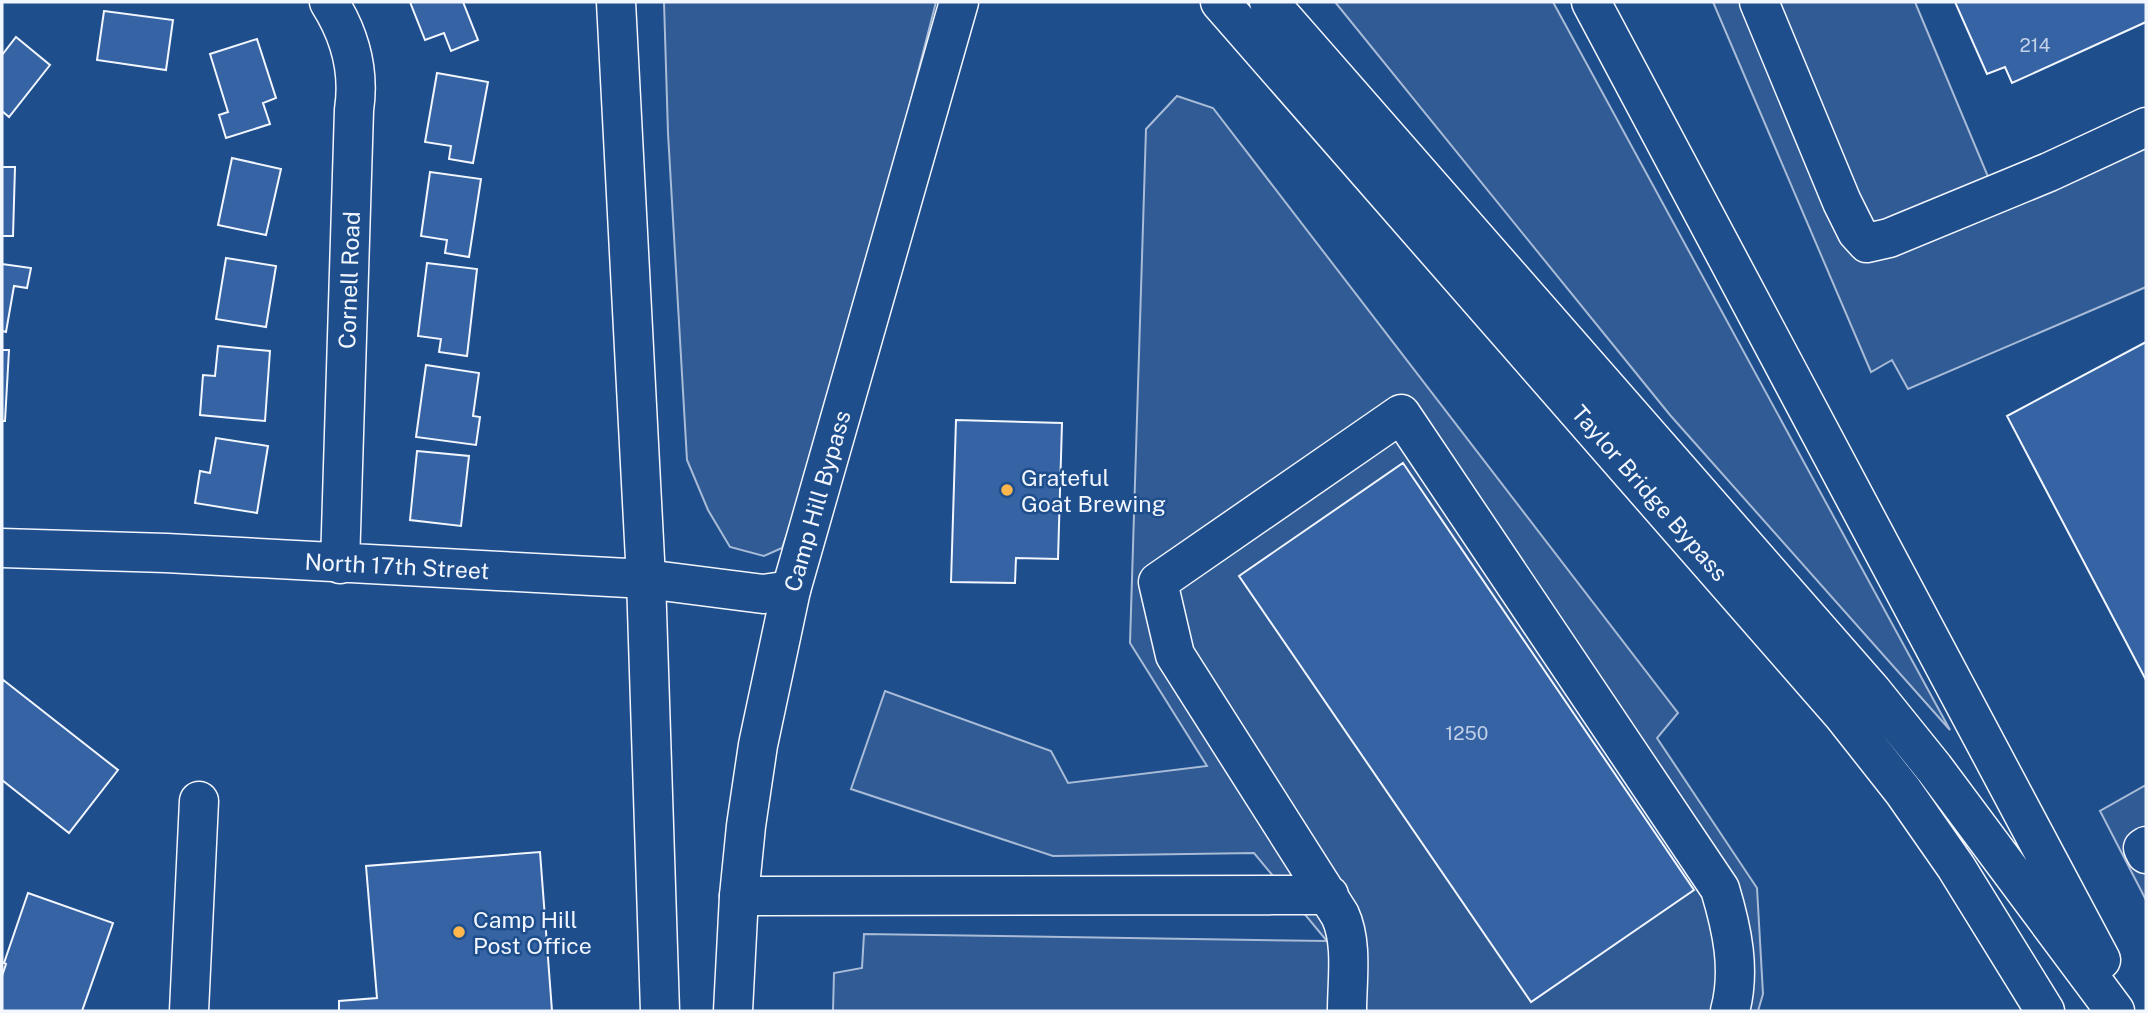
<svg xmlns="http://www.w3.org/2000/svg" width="2148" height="1013" font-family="'Public Sans',sans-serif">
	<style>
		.built { fill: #305b95; stroke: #a8bbd7; stroke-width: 2 }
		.building { fill: #3563a3; stroke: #f2f6ff; stroke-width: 2 }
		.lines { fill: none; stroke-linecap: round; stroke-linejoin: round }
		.minor-casing { stroke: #f2f6ff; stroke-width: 41 }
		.major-casing { stroke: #f2f6ff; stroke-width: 41 }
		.minor { stroke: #1f4e8c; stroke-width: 38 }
		.major { stroke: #1f4e8c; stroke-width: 38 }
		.poi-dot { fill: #ffb74d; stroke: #1f4e8c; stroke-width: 2.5 }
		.labels { text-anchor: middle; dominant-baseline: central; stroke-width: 5; stroke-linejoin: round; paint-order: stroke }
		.number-label { font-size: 19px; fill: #c3d1e8 }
		.street-label { font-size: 23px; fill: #f2f6ff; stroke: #1f4e8c }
		.poi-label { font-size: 23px; fill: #f2f6ff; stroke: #1f4e8c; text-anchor: start }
	</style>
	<rect width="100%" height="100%" fill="#1f4e8c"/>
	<path class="built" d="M664 2H936L897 154 795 511 782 548 764 556 730 547 708 510 687 460 668 133Z
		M1335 2H1553L1950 730 1670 415Z
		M1713 2H1915L1999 203 2146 146V287L1908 389 1892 360 1871 372Z
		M1177 96 1213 108 1678 713 1657 738 1757 888 1763 994 1758 1011H833L834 973 862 968 864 934 1327 941 1254 853 1053 856 851 789 885 691 1051 751 1068 783 1207 766 1130 643 1146 129Z
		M2146 785V900L2100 811Z"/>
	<path class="building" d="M410 2H463L478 40 451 51 444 33 425 40Z
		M1955 2H2146V22L2012 83 2005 67 1987 74Z
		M104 11 173 20 166 70 97 60Z
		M16 37 50 65 9 117 2 111V55Z
		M257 39 276 98 263 103 270 124 226 138 219 115 228 112 210 54Z
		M437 73 488 82 473 163 449 159 451 146 425 142Z
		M232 158 281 169 266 235 218 225Z
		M2 167H15L13 236H2Z
		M430 172 481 179 469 257 445 253 447 240 421 236Z
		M226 258 276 266 266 327 216 319Z
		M427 263 477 269 467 356 439 352 441 339 418 336Z
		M2 264 31 268 27 288 14 286 6 332 2 331Z
		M2146 342V680L2007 416Z
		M218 346 270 351 265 421 200 415 203 375 215 376Z
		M2 350H9L5 421H2Z
		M426 365 479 373 473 416 480 417 476 445 416 437Z
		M956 420 1062 423 1058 559 1016 558 1015 583 951 582Z
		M216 438 268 446 257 513 195 503 200 471 210 473Z
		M417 451 469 456 461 526 410 520Z
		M1403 463 1694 890 1531 1002 1239 576Z
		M2 679 118 770 69 833 2 780Z
		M540 852 552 1011H339V1001L377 998 366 866Z
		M28 893 113 923 82 1011H2V976L6 964 4 963Z"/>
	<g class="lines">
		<g class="minor-casing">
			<path id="minor" d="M329 2C350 35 360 70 354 110L340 564
				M1759 2 1842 202 1857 232 1867 243 1889 238 2049 172 2146 127
				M2 548 166 553 646 579 763 594 791 590
				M2146 846 2143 848 2146 854
				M739 896 1329 895
				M189 1011 199 801
				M1347 1011C1347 980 1353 943 1340 915L1175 655 1158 582 1401 414 1720 889C1732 929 1741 970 1730 1011"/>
		</g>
		<g class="major-casing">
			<path id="major" d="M616 2 646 579 660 1011
				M1220 2 1843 715 1903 791 1956 867 2045 1011
				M1269 2 1872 691 1934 768 2115 1011
				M1591 2 2101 960
				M733 1011 739 896 746 826 758 745 791 590 959 2"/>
		</g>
		<use href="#minor" class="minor"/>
		<use href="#major" class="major"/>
	</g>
	<g class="poi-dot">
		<circle cx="1007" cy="490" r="7"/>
		<circle cx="459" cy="932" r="7"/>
	</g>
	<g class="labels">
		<g class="number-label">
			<text x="2035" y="45">214</text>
			<text x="1467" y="733">1250</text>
		</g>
		<g class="street-label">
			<text transform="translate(349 280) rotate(-88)">Cornell Road</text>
			<text transform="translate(1650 493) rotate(49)">Taylor Bridge Bypass</text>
			<text transform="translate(817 501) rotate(-74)">Camp Hill Bypass</text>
			<text transform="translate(397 566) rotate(3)">North 17th Street</text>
		</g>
		<g class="poi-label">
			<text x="1021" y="477">Grateful<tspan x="1021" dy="26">Goat Brewing</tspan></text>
			<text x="473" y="919">Camp Hill<tspan x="473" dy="26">Post Office</tspan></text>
		</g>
	</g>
	<rect width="2148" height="1013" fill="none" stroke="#f2f6ff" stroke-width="7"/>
</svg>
